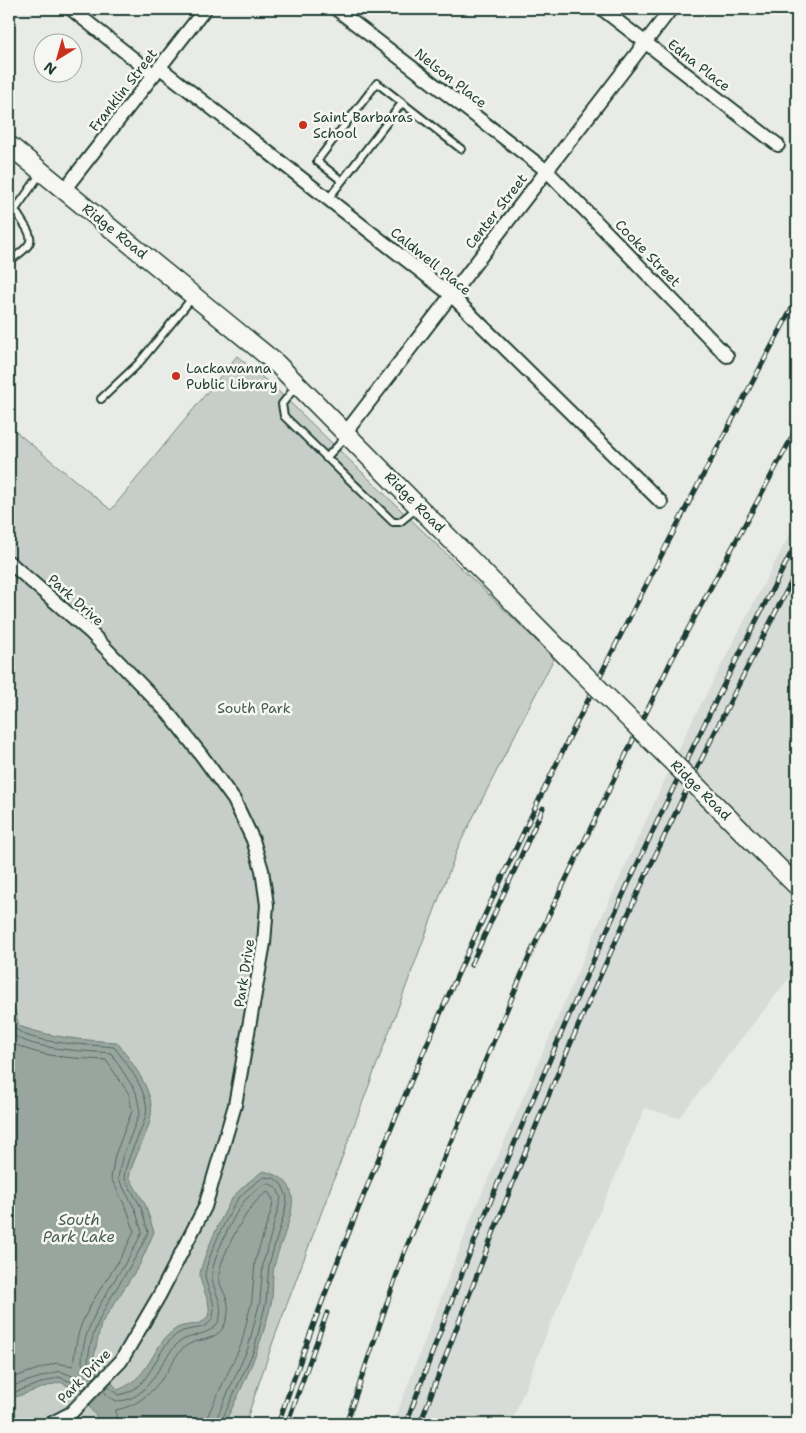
<svg xmlns="http://www.w3.org/2000/svg" width="806" height="1433" font-family="'Shantell Sans',sans-serif">
	<style>
		.built { fill: #d8dcd8 }
		.green { fill: #c7cec9; stroke: #73867e }
		.water { fill: #99a6a0; stroke: #687c75 }
		.lines { fill: none; stroke-linecap: round; stroke-linejoin: round }
		.shore { stroke: #50675f; stroke-width: 1 }
		.service-casing { stroke: #1f3d34; stroke-width: 10 }
		.minor-casing { stroke: #1f3d34; stroke-width: 16 }
		.secondary-casing { stroke: #1f3d34; stroke-width: 21 }
		.service { stroke: #f6f6f2; stroke-width: 6 }
		.minor { stroke: #f6f6f2; stroke-width: 12 }
		.secondary { stroke: #f6f6f2; stroke-width: 18 }
		.rail-casing { stroke: #1f3d34; stroke-width: 5 }
		.rail { stroke: #f6f6f2; stroke-width: 3; stroke-dasharray: 9; stroke-linecap: butt }
		.secondary-bridge-casing { stroke: #1f3d34; stroke-width: 21; stroke-linecap: butt }
		.secondary-bridge { stroke: #f6f6f2; stroke-width: 18 }
		.poi-dot { fill: #c8321e; stroke: #f6f6f2; stroke-width: 2 }
		.labels { text-anchor: middle; dominant-baseline: central; stroke-width: 5; stroke-linejoin: round; paint-order: stroke }
		.street-label { font-size: 14px; fill: #1f3d34; stroke: #f6f6f2 }
		.poi-label { font-size: 14px; fill: #1f3d34; stroke: #f6f6f2; text-anchor: start }
		.park-label { font-size: 14px; fill: #415a52; stroke: #f6f6f2 }
		.water-label { font-size: 15px; font-style: italic; fill: #445c54; stroke: #f6f6f2 }
	</style>
	<rect width="100%" height="100%" fill="#e9ebe7"/>
	<filter id="ink" filterUnits="userSpaceOnUse"><feTurbulence type="fractalNoise" baseFrequency=".02" numOctaves="2"/><feDisplacementMap in="SourceGraphic" scale="10" xChannelSelector="R" yChannelSelector="G"/><feConvolveMatrix kernelMatrix="1 2 1 2 8 2 1 2 1" color-interpolation-filters="sRGB"/></filter>
	<g filter="url(#ink)">
		<path class="built" d="M797 520V968L679 1118 645 1108 549 1328 511 1424H393L472 1216 594 934 688 729Z"/>
		<path class="green" d="M237 356 275 388 554 658 459 845 274 1339 245 1424H9V426L111 510Z"/>
		<path class="water" d="M9 990 19 1026C52 1038 83 1040 117 1042 130 1060 155 1091 151 1115 148 1136 134 1155 129 1177L145 1204 154 1232 140 1264 101 1324 93 1361 118 1390C153 1376 151 1344 177 1328 186 1323 203 1327 208 1316 213 1305 201 1288 200 1276 199 1264 226 1206 234 1196 243 1186 253 1178 263 1171 277 1174 290 1180 292 1196 295 1214 279 1245 275 1263 271 1276 274 1291 271 1304 261 1347 244 1385 224 1424H98V1419L77 1390 60 1382 9 1399Z"/>
		<g class="lines">
			<path class="shore" d="M9 1008C11 1014 12 1026 17 1030 36 1045 90 1044 114 1047 126 1062 151 1095 146 1115 140 1137 127 1155 124 1177L141 1207 148 1232C130 1276 91 1313 88 1362L98 1374
				M9 1030C21 1050 88 1051 111 1053L136 1092 140 1112 122 1158 118 1178 135 1209 142 1232C124 1273 81 1318 82 1363L94 1378
				M9 1041C38 1058 74 1058 106 1060L129 1094 132 1111 115 1155 111 1178 128 1212 134 1231C122 1262 99 1286 85 1316 77 1332 75 1349 73 1366L56 1363 9 1379
				M108 1386 118 1395C154 1390 154 1345 181 1332 191 1327 209 1331 213 1316 217 1301 207 1291 205 1276 204 1264 230 1209 238 1199 246 1190 255 1183 264 1177L274 1178 282 1185 287 1197 285 1211 269 1264 266 1302 254 1350 220 1424
				M9 1387 60 1371 82 1380 87 1385
				M103 1390 110 1398 117 1401C149 1401 159 1362 177 1344 189 1333 212 1337 219 1320 225 1303 213 1293 212 1277 210 1263 234 1215 242 1204 249 1195 257 1189 265 1184 275 1183 278 1190 281 1198L263 1263 260 1301 248 1348 214 1424
				M9 1394 59 1377 79 1385 83 1390
				M116 1424V1410C141 1405 156 1389 170 1367 174 1359 179 1351 186 1346 199 1337 219 1343 226 1321 234 1297 218 1292 219 1274 221 1255 250 1199 268 1192L273 1199 272 1208 255 1261 252 1300 241 1345 208 1415 206 1424"/>
			<g class="service-casing">
				<path id="service" d="M402 103 342 181 317 161 377 83 461 149
					M328 199 342 181
					M9 213 15 210 41 173
					M9 261C40 240 33 239 15 210
					M297 385 282 404 284 416 393 522H400L417 508
					M101 399 138 364 193 297
					M326 458 346 437"/>
			</g>
			<g class="minor-casing">
				<path id="minor" d="M71 9 154 75
					M336 9 547 171 727 356
					M602 9 778 145
					M159 67 451 295 661 502
					M64 190 205 9
					M346 432 671 9
					M9 562 91 633 169 714 202 756 234 800 253 840 262 870 267 905 264 943 235 1105 205 1207 159 1296 121 1361 71 1413 50 1424"/>
			</g>
			<g class="secondary-casing">
				<path id="secondary" d="M9 145 277 364 577 667"/>
			</g>
			<use href="#service" class="service"/>
			<use href="#minor" class="minor"/>
			<use href="#secondary" class="secondary"/>
			<g class="rail-casing">
				<path id="rail" d="M471 965 543 808
					M278 1424C413 1033 601 662 797 299
					M287 1424 327 1313
					M346 1424 404 1253 532 950 672 659 797 428
					M406 1424C431 1356 456 1287 483 1220 576 989 681 762 797 542
					M420 1424C462 1313 504 1202 550 1092 624 915 708 741 797 571"/>
			</g>
			<use href="#rail" class="rail"/>
			<g class="secondary-bridge-casing">
				<path id="secondary-bridge" d="M577 667 797 886"/>
			</g>
			<use href="#secondary-bridge" class="secondary-bridge"/>
		</g>
	</g>
	<g class="poi-dot">
		<circle cx="303" cy="125" r="5"/>
		<circle cx="176" cy="376" r="5"/>
	</g>
	<g class="labels">
		<g class="street-label">
			<text transform="translate(699 65) rotate(38)">Edna Place</text>
			<text transform="translate(451 78) rotate(38)">Nelson Place</text>
			<text transform="translate(123 90) rotate(-52)">Franklin Street</text>
			<text transform="translate(496 211) rotate(-52)">Center Street</text>
			<text transform="translate(115 231) rotate(39)">Ridge Road</text>
			<text transform="translate(648 253) rotate(46)">Cooke Street</text>
			<text transform="translate(431 261) rotate(39)">Caldwell Place</text>
			<text transform="translate(415 502) rotate(45)">Ridge Road</text>
			<text transform="translate(76 600) rotate(42)">Park Drive</text>
			<text transform="translate(701 790) rotate(45)">Ridge Road</text>
			<text transform="translate(244 973) rotate(-81)">Park Drive</text>
			<text transform="translate(84 1376) rotate(-46)">Park Drive</text>
		</g>
		<g class="poi-label">
			<text x="313" y="117">Saint Barbaras<tspan x="313" dy="16">School</tspan></text>
			<text x="186" y="368">Lackawanna<tspan x="186" dy="16">Public Library</tspan></text>
		</g>
		<g class="park-label">
			<text x="254" y="708">South Park</text>
		</g>
		<g class="water-label">
			<text x="79" y="1220">South<tspan x="79" dy="17">Park Lake</tspan></text>
		</g>
	</g>
	<rect width="806" height="1433" fill="none" stroke="#f6f6f2" stroke-width="30"/>
	<rect x="15" y="15" width="776" height="1403" fill="none" stroke="#1f3d34" stroke-width="2" filter="url(#ink)"/>
	<g transform="translate(58 58) rotate(217)"><circle r="24" fill="#f6f6f2" stroke="#a0aca6"/>
	<path d="M0-4L9 19L0 12L-9 19Z" fill="#c8321e"/>
	<text y="-8" font-size="14" font-weight="bold" text-anchor="middle" fill="#1f3d34">N</text>
	</g>
</svg>
